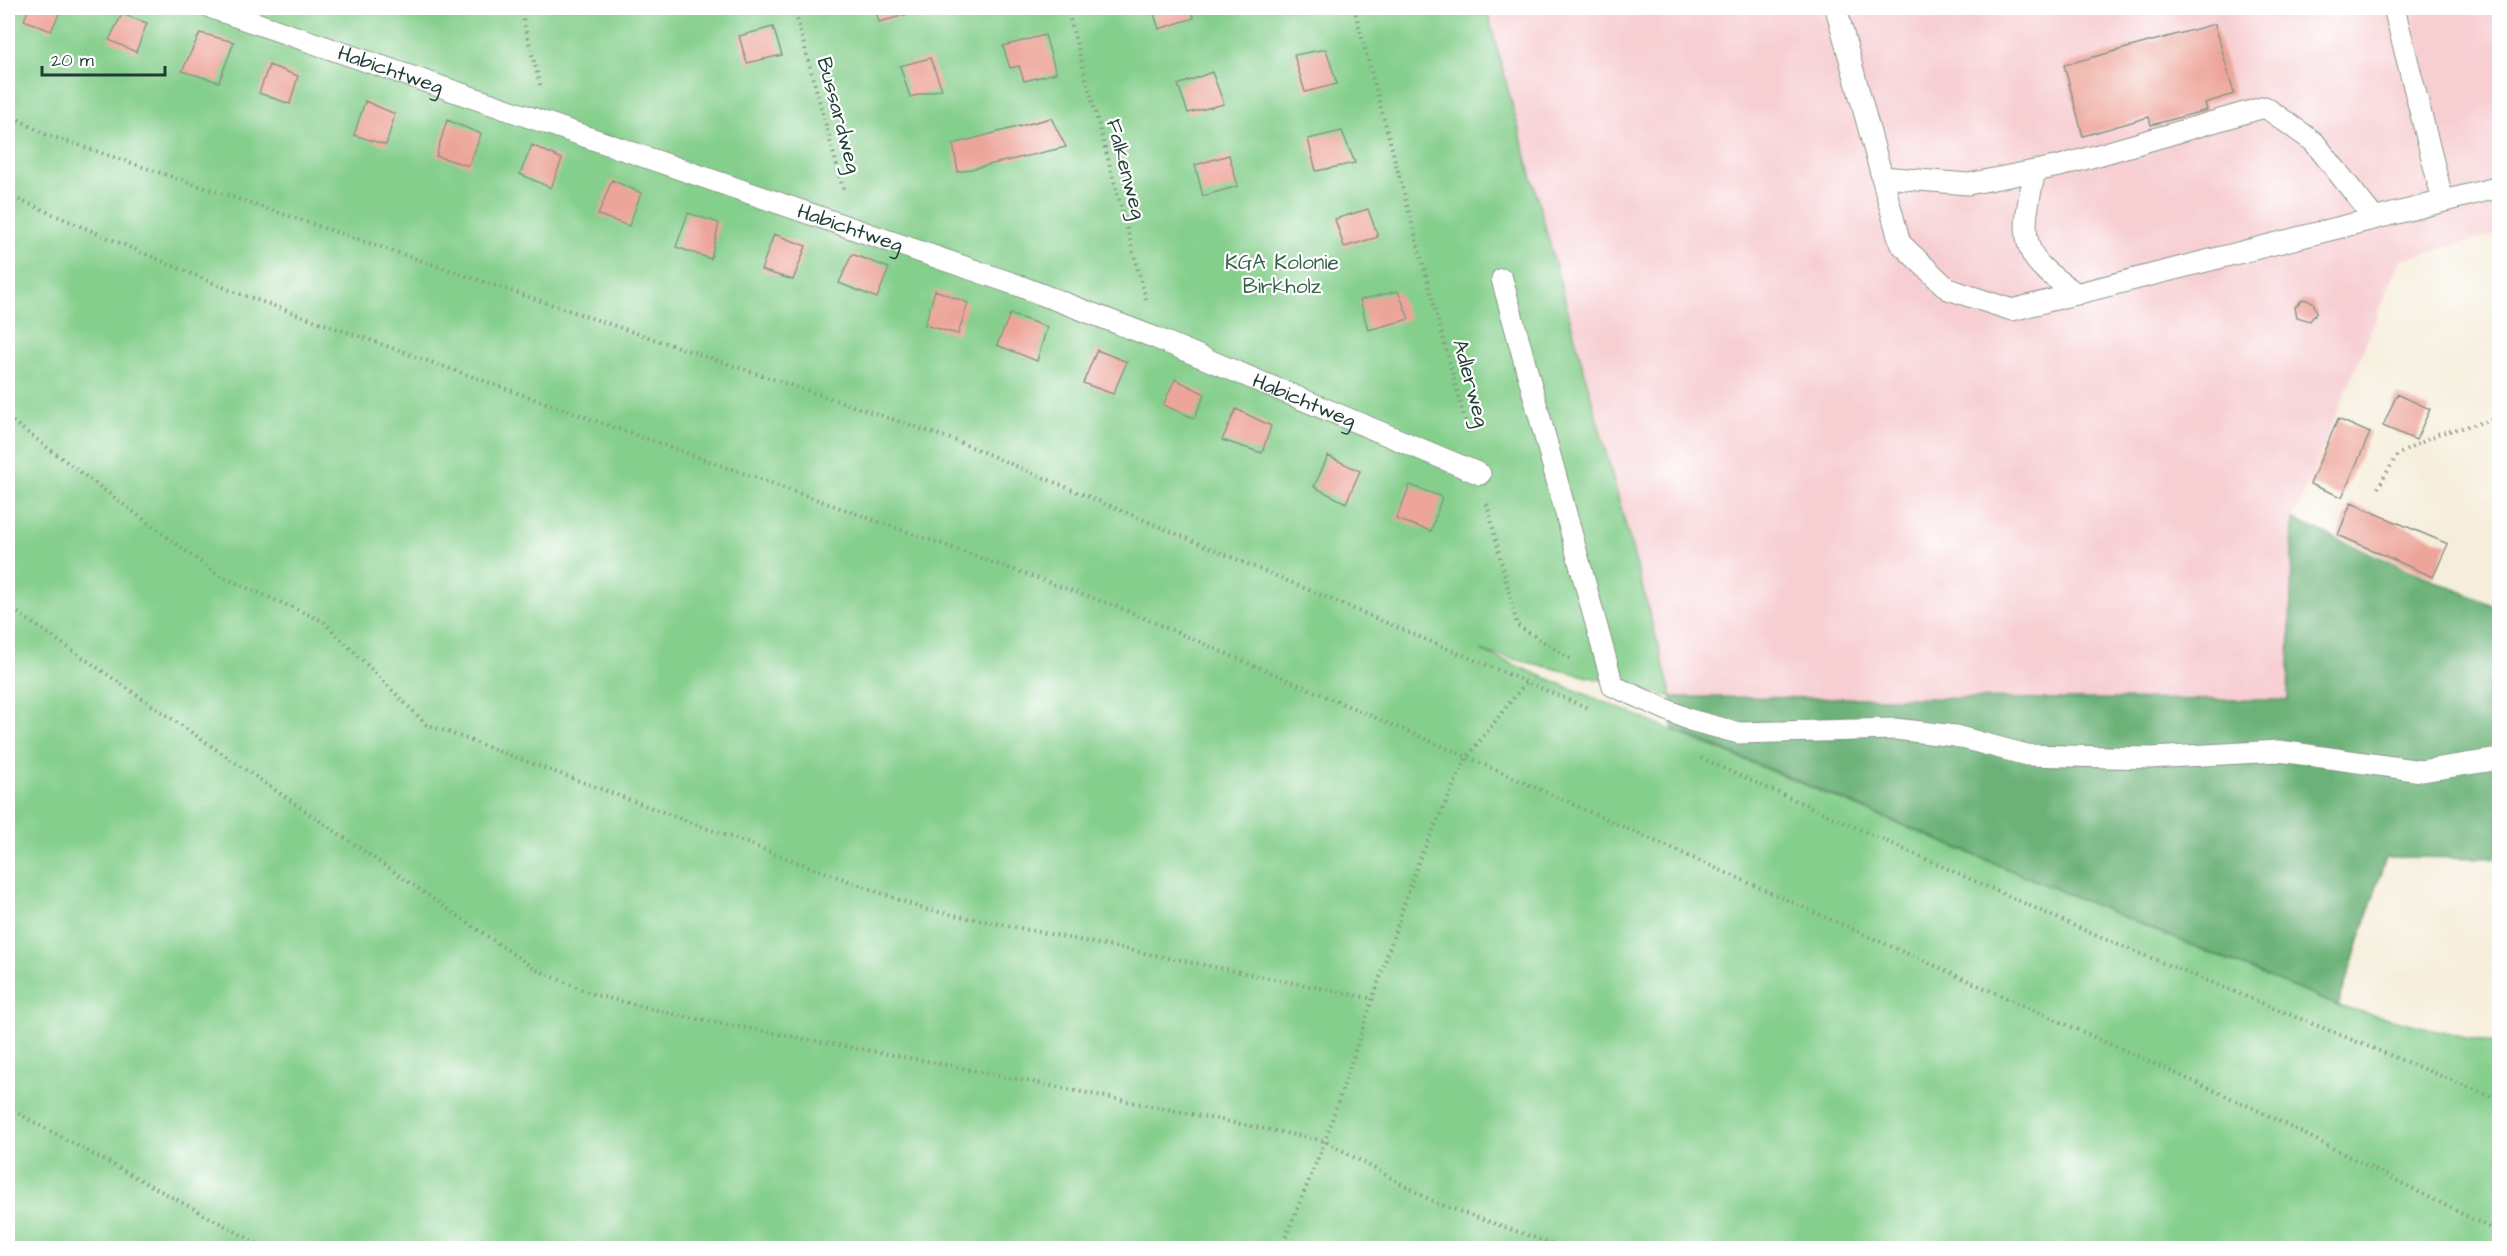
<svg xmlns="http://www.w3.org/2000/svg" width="2507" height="1256" font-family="'Architects Daughter',sans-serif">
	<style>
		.built { fill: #f7cfd3 }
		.green { fill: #85cf8c; stroke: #528660; stroke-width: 1.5 }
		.forest { fill: #6cb278; stroke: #467856; stroke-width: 1.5 }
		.building { fill: #eda499 }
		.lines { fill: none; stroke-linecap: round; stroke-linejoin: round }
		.lane-casing { stroke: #8a9688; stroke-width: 23 }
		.path { stroke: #8a9688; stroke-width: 4; stroke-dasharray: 1.5 4.5; stroke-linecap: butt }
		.lane { stroke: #fff; stroke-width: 21 }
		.labels { text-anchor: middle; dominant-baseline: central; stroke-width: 4.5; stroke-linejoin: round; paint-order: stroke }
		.street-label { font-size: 21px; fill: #1f3d34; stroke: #fff }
		.park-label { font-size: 21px; fill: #38624a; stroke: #fff }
	</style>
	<rect width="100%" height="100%" fill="#fff"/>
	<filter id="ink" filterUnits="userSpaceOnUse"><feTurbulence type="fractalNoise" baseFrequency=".0167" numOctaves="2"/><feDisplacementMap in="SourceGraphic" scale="12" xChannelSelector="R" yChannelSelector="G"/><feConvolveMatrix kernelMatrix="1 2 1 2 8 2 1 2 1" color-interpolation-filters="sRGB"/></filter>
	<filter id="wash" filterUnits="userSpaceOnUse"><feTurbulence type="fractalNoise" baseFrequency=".008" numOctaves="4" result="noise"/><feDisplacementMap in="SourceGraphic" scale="24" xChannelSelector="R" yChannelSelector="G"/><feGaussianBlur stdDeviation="1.35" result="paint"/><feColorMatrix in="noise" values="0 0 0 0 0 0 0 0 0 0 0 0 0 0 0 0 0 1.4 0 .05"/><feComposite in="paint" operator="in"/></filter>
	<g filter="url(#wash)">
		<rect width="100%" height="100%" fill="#f6eedc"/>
		<path class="built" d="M1486 8H2499V234L2400 260 2293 520 2288 700 1672 697Z"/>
		<path class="green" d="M8 8H1486L1672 697 1481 651 2338 1006 2499 1045V1248H8Z"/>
		<path class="forest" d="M2293 520 2499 608V858L2386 857 2338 1006 1673 729 1672 697 2288 700Z"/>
		<g id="blocks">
			<path class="building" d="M29 8H62L51 31 24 20Z
				M875 8H912L913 13 879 22Z
				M1152 8H1190L1194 18 1159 29Z
				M122 14 147 23 136 52 109 40Z
				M2215 24 2234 94 2205 103 2207 110 2151 125 2149 117 2083 136 2064 65Z
				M773 27 782 55 747 63 739 36Z
				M200 33 234 42 219 82 182 71Z
				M1045 35 1056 73 1024 81 1019 66 1010 68 1003 46Z
				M1326 49 1337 84 1305 92 1294 55Z
				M930 58 942 89 910 97 900 66Z
				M269 65 298 76 290 104 259 93Z
				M1212 72 1224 104 1188 113 1178 85Z
				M365 101 395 114 386 145 354 135Z
				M1051 118 1066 147 958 172 953 144Z
				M447 120 481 134 469 166 436 156Z
				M1342 131 1355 163 1316 171 1308 139Z
				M532 145 562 159 551 188 520 174Z
				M1229 155 1238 186 1203 196 1195 165Z
				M612 180 641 193 629 226 598 215Z
				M1368 209 1378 237 1344 247 1335 219Z
				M688 213 719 223 711 259 676 247Z
				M774 234 806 246 793 280 761 270Z
				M852 254 889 268 877 298 839 283Z
				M935 290 968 303 958 334 925 325Z
				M1398 291 1409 319 1368 330 1360 300Z
				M2303 299 2313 302 2317 312 2310 321 2297 317 2295 307Z
				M1010 314 1047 327 1037 361 997 345Z
				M1097 350 1127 362 1113 394 1083 383Z
				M1175 379 1205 394 1194 418 1163 405Z
				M2397 394 2430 409 2416 440 2383 426Z
				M1236 409 1271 426 1262 453 1222 440Z
				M2338 419 2370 433 2342 497 2310 484Z
				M1328 456 1360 471 1346 503 1314 487Z
				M1410 485 1442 497 1431 531 1396 519Z
				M2351 503 2448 544 2433 577 2338 535Z"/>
		</g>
	</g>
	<g filter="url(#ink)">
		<use href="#blocks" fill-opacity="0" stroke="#8a9688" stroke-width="1.5"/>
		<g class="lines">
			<g class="lane-casing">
				<g id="lane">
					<path id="s1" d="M212 8 1017 285 1156 338 1480 474"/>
					<path d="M1836 8 1900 243 1948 289 2012 310 2500 187"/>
					<path d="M2394 8 2443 201"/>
					<path d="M2035 171C2029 201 2016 240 2040 265 2050 276 2065 285 2077 294"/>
					<path d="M1882 177 1968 184 2060 166 2265 107 2314 142 2374 218"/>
					<path d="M1502 279 1613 686 1690 720 1739 733 1895 729 1955 736 2027 755 2150 758 2279 751 2421 771 2500 759"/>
				</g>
			</g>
			<path class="path" d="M520 8 541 88
				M794 8 844 192
				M1067 8 1146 299
				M1354 8 1469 435
				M8 114 45 134 957 441 1590 709
				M8 195 232 291 1118 607 1467 757 2253 1108 2500 1233
				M8 418 218 575 323 621 426 724 924 909 1374 999
				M2378 488 2397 455 2438 434 2500 418
				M1487 504 1517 625 1572 660
				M8 606 535 969 595 995 686 1017 942 1064 1325 1141 1436 1203 1564 1248
				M1701 758 2097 936 2500 1100
				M8 1108 266 1248
				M1281 1248 1325 1141 1419 860 1467 757 1527 681"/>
			<use href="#lane" class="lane"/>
		</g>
	</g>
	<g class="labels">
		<g class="street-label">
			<text stroke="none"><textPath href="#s1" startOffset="189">Habichtweg</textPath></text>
			<text transform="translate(839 115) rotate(75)">Bussardweg</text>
			<text transform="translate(1126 169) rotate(75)">Falkenweg</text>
			<text stroke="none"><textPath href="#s1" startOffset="675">Habichtweg</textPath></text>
			<text transform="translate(1471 383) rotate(75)">Adlerweg</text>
			<text stroke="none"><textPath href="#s1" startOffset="1161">Habichtweg</textPath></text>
		</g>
		<g class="park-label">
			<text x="1282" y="262">KGA Kolonie<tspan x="1282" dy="24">Birkholz</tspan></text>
		</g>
	</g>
	<rect width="2507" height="1256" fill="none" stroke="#fff" stroke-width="30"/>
	<path d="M42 66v9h123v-9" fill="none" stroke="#1f3d34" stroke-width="3"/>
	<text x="51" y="66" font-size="18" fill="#1f3d34" stroke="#ffffff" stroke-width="4.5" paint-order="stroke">20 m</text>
</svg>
